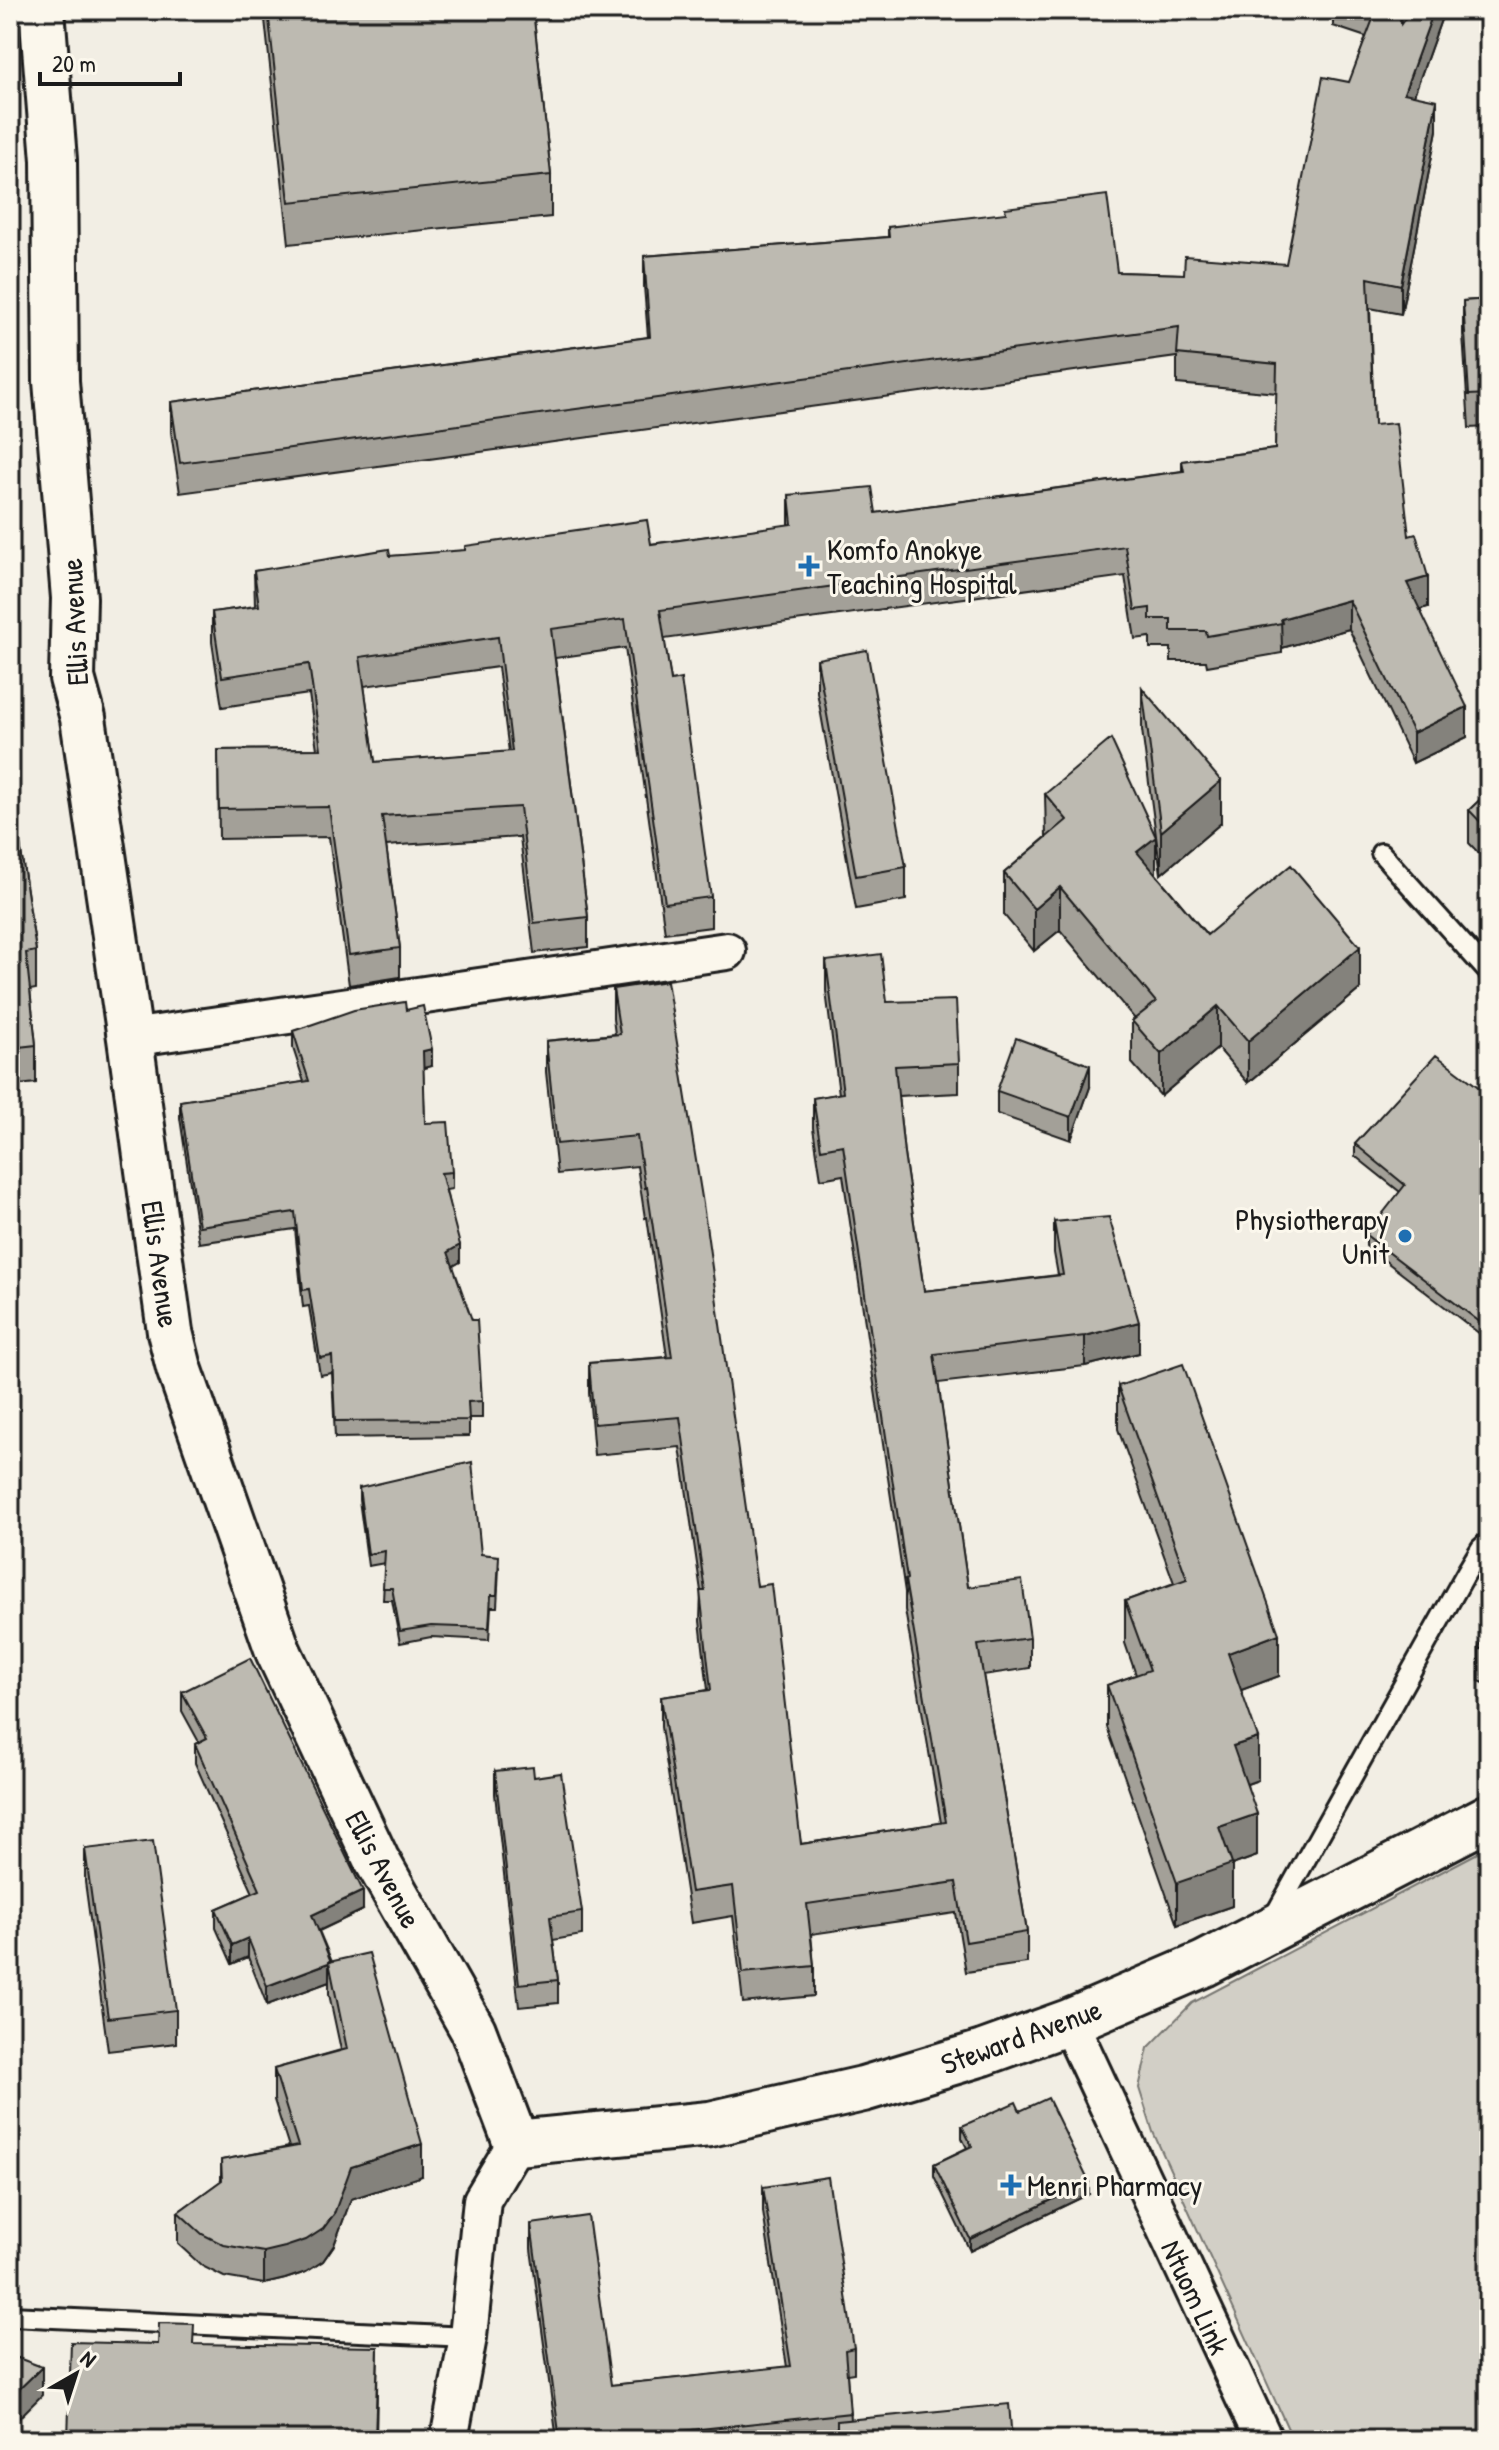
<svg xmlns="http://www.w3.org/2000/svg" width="1499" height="2450" font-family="'Patrick Hand',sans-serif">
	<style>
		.green { fill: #d2cfc6; stroke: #777671; stroke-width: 2 }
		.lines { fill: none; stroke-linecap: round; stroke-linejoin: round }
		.service-casing { stroke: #1c1c1c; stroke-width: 24 }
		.minor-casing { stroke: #1c1c1c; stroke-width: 42 }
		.tertiary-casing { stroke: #1c1c1c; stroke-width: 50 }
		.service { stroke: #fbf7ec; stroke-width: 18 }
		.minor { stroke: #fbf7ec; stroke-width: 36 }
		.tertiary { stroke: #fbf7ec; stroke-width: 44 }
		.wall { fill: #a3a098; stroke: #1c1c1c; stroke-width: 2; fill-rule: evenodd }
		.shaded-wall { fill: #84827c; stroke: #1c1c1c; stroke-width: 2 }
		.building { fill: #bdbab1; stroke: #1c1c1c; stroke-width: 2; fill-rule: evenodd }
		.poi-dot { fill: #1f6fb2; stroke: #fbf7ec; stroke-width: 3 }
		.labels { text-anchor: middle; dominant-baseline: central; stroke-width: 6; stroke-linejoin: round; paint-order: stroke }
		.poi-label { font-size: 30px; fill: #1c1c1c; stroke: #fbf7ec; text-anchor: start }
		.street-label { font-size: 30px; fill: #1c1c1c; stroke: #fbf7ec }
	</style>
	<rect width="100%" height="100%" fill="#f2eee4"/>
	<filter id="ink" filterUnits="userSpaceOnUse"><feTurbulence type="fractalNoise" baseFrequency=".0125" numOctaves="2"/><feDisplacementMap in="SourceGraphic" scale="16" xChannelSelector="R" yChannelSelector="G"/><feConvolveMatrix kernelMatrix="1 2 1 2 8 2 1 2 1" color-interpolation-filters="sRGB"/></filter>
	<g filter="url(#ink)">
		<path class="green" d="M1489 1847V2440H1293L1153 2132 1139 2088 1148 2048 1192 2003Z"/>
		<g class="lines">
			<g class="service-casing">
				<path id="service" d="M1381 853 1489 973
					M1272 1920 1466 1573 1481 1548 1489 1541
					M10 2316 468 2337"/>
			</g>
			<g class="minor-casing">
				<path id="minor" d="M130 1038 727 951
					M1069 2022 1264 2440
					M449 2440 468 2337 482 2200 516 2143"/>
			</g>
			<g class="tertiary-casing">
				<path id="tertiary" d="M42 10 54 160 56 381 74 598 72 678 83 718 130 1038 170 1332 179 1368 278 1651 376 1859 473 2030 516 2143 710 2124 863 2089 983 2053 1069 2022 1204 1964 1489 1817"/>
			</g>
			<use href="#service" class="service"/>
			<use href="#minor" class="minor"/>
			<use href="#tertiary" class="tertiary"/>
		</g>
		<path class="wall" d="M264 10H533L551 175V217L289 244Z
			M1333 10H1400L1401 24 1443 10V14L1414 95 1437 130 1401 314 1370 308 1374 425 1409 536 1428 607 1420 609 1467 737 1413 763 1349 629 1282 648V653L1207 666 1206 661H1171V648H1150V637L1135 639 1125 576 664 639 671 681 711 897V927L665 933 625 648 555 658 588 917V947L534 953 520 837 386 846 400 948V977L349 985 329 837 219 839 218 750 317 749 309 694 222 707 212 642V612L255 606 254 571 390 556 651 544 789 525V495L876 513 1182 471V461L1275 449 1277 393 1177 384V357L180 493 171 432V402L648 337 644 286V256L888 237V227L1117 272 1184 274 1286 264 1366 37 1333 26ZM498 667 509 752 375 762 364 686Z
			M1489 299V427L1469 428 1463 334V301Z
			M10 300 18 352 19 406 10 422Z
			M1489 502V551L1483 534V504Z
			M817 659 906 867V900L856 909 817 692Z
			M1142 688 1221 823 1161 874 1142 730Z
			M10 778 36 951V989L30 990 36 1045V1083L10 1086Z
			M1489 791V864L1469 843V810Z
			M1045 794 1156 874 1207 935 1360 989 1248 1083 1218 1048 1161 1096 1132 1063V1021L1135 1019 1060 930 1034 951 1004 915V873L1046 837Z
			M826 961 887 1002 959 1063V1093L898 1096 904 1154 924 1291 1058 1275 1054 1253V1222L1139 1353 1085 1366 938 1383 968 1587 1030 1638V1668L983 1675 1027 1932V1963L966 1972 956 1913 811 1934 814 1966V1996L743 2003 733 1916 691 1923 661 1727V1697L708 1690 700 1621 701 1591 680 1447 594 1455 589 1393V1363L667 1357 647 1217 645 1218 637 1166 557 1174 546 1072V1041L615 1034 613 1019V989L757 1586 801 1844 941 1823 905 1610V1592L843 1175 821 1179 813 1128V1098L839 1094 826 991Z
			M406 1010 432 1066 423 1068 425 1123 452 1172V1189L446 1190 460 1262 453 1266 482 1401V1418H469V1436L335 1438 332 1373 320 1375 309 1306 303 1307 295 1229 199 1243 180 1118V1101L304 1082 293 1048V1031Z
			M1090 1087 1071 1140 997 1114V1091Z
			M1489 1095V1341L1366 1246V1235L1400 1192 1355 1156V1144Z
			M1118 1386 1279 1676 1241 1690 1258 1780 1247 1784 1257 1856 1232 1865V1906L1177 1925 1107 1727V1685L1136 1675 1125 1643V1601L1174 1583 1118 1429Z
			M359 1488 481 1554 499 1567 497 1607H491L489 1640 431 1637 400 1643 392 1600H383L385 1563 368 1566 359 1500Z
			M1489 1619V1685L1479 1681V1648Z
			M182 1692 363 1910 319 1931 422 2176 351 2199 334 2245 323 2261 306 2272 285 2279 264 2284 224 2277 202 2266 178 2244V2212L221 2181V2160L289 2147 274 2100V2069L341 2050 329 1994V1982L267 2005 248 1957 232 1964 216 1928V1909L253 1893 195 1763V1744L199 1742 182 1711Z
			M495 1771 582 1912V1935L553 1940 558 1980V2003L519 2007 495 1794Z
			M85 1849 176 2010V2043L108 2051 85 1882Z
			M1020 2111 1089 2194 970 2251 934 2176V2164L967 2148 962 2138V2126Z
			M763 2187 854 2348V2373L847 2374 850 2420 1012 2440H557L531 2249V2224L611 2385 787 2367 763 2212Z"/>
		<path class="shaded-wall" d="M1434 10H1443V14L1404 123V93Z
			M1437 100V130L1401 314V285Z
			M19 377V406L10 422V394Z
			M1428 577V607L1407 613V583Z
			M1349 600V629L1282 648 1281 619Z
			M1467 707V737L1413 763V733Z
			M1221 781V823L1161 874V832Z
			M1156 837V879L1137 852Z
			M1060 887V930L1034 951V909Z
			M1360 947V989L1248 1083V1041Z
			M1218 1006V1048L1161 1096V1054Z
			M432 1049V1066L423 1068V1051Z
			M1090 1065V1087L1071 1140V1117Z
			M460 1245V1262L448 1269V1252Z
			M1139 1322V1353L1085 1366V1336Z
			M1279 1634V1676L1228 1695V1653Z
			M1258 1738V1780L1233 1789V1746Z
			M1257 1814V1856L1232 1865V1906L1177 1925V1883L1219 1827Z
			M363 1891V1910L312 1934V1915Z
			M248 1938V1957L232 1964V1945Z
			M329 1963V1982L267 2005V1986Z
			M422 2144V2176L351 2199 334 2245 323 2261 306 2272 285 2279 264 2284V2252L351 2167Z
			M1089 2182V2194L970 2251V2239Z
			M378 2347 376 2440H375Z
			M42 2367V2395L10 2427V2398Z"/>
		<path class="building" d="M268 10H533L551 175 289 202Z
			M1373 10H1400L1401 24 1411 10H1434L1404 93 1437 100 1401 285 1368 278 1374 425 1396 423 1409 536 1416 534 1428 577 1407 583 1467 707 1413 733 1349 600 1281 619 1282 623 1207 636 1206 631H1171V619H1150V608L1135 610 1125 546 660 610 671 681 681 679 711 897 665 903 625 619 551 629 588 917 534 923 520 807 382 816 400 948 349 955 329 807 219 809 218 750 321 749 309 664 222 677 212 612 259 606 254 571 389 549 390 556 465 550V546L647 520 651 544 792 524 789 495 872 487 876 513 1184 471 1182 461 1275 449 1277 364 1177 354 1179 327 180 463 171 402 650 337 644 256 889 237 888 227 1006 213 1005 208 1107 195 1117 272 1184 274 1185 256 1286 264 1323 77 1349 82 1376 11ZM498 637 512 751 375 762 360 657Z
			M1489 299V394L1469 395 1463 301Z
			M10 300 15 315 18 352H15L19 377 10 394Z
			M1489 502V521L1483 504Z
			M867 650 906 867 856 876 817 659Z
			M1142 688 1221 781 1161 832Z
			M1111 739 1156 837 1137 852 1207 935 1291 865 1360 947 1248 1041 1218 1006 1161 1054 1132 1021 1156 1002 1060 887 1034 909 1004 873 1067 820 1045 794Z
			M10 778 36 951 26 953 36 1045 10 1048Z
			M1489 791V831L1469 810Z
			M881 954 887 1002 956 1000 959 1063 895 1066 904 1154 924 1291 1063 1275 1054 1222 1109 1217 1139 1322 1085 1336 934 1354 968 1587 1022 1580 1030 1638 978 1645 1027 1932 966 1942 956 1882 807 1904 814 1966 743 1973 733 1886 691 1892 661 1697 711 1690 700 1591H705L680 1417 594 1424 589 1363 672 1357 647 1187 645 1188 637 1136 557 1144 546 1041 620 1034 613 989 667 981 703 1204 757 1586 771 1584 801 1844 946 1822 905 1580 907 1579 843 1145 821 1149 813 1098 843 1093 826 961Z
			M405 1002 406 1010 423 1006 432 1049 423 1051 425 1123 448 1122 452 1172 441 1173 460 1245 448 1252 472 1320H477L482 1401 468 1402 469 1420 335 1421 332 1356 320 1358 309 1289 303 1290 295 1212 199 1226 180 1101 309 1081 293 1031 354 1010Z
			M1016 1038 1090 1065 1071 1117 997 1091Z
			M1436 1055 1489 1095V1329L1366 1235 1405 1185 1355 1144Z
			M1183 1364 1279 1634 1228 1653 1258 1738 1233 1746 1257 1814 1219 1827 1232 1864 1177 1883 1107 1685 1150 1670 1125 1601 1187 1579 1118 1386Z
			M472 1462 481 1554 499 1556 497 1595H491L489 1628 431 1626 400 1631 392 1588H383L385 1551 368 1554 359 1488Z
			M1489 1619V1652L1479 1648Z
			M250 1658 363 1891 312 1915 331 1962 267 1986 248 1938 232 1945 216 1909 260 1890 195 1744 207 1738 182 1692Z
			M533 1767 534 1777 561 1773 582 1912 550 1917 558 1980 519 1984 495 1771Z
			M153 1841 176 2010 108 2018 85 1849Z
			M369 1953 422 2144 351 2167 334 2214 323 2229 306 2240 285 2247 264 2252 224 2245 202 2234 178 2212 222 2180 221 2160 298 2146 274 2069 347 2049 329 1962Z
			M1048 2098 1089 2182 970 2239 934 2164 972 2146 962 2126 1016 2102 1020 2111Z
			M828 2177 854 2348 845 2350 850 2413 682 2431V2440H646V2436L605 2440H560L531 2224 588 2216 611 2385 791 2366 763 2187Z
			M159 2323 194 2324 193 2344 378 2347 375 2440H68L71 2342 158 2344Z
			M10 2355 42 2367 10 2398Z
			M1009 2404 1012 2440H837V2421Z"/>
	</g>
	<g class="poi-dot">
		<path d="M805 554h8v8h8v8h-8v8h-8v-8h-8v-8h8z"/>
		<circle cx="1405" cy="1236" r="8"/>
		<path d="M1007 2173h8v8h8v8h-8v8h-8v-8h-8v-8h8z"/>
	</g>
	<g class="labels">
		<g class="poi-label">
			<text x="827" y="549">Komfo Anokye<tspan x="827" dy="34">Teaching Hospital</tspan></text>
			<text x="1389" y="1219" text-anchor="end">Physiotherapy<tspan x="1389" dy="34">Unit</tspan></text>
			<text x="1027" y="2185">Menri Pharmacy</text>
		</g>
		<g class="street-label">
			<text transform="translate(74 622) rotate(-93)">Ellis Avenue</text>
			<text transform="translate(161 1264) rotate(82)">Ellis Avenue</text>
			<text transform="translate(384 1869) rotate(62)">Ellis Avenue</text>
			<text transform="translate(1021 2036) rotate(-20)">Steward Avenue</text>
			<text transform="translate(1196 2297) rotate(65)">Ntuom Link</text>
		</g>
	</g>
	<rect width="1499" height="2450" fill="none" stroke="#fbf7ec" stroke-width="40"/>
	<rect x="20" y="20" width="1459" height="2410" fill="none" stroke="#1c1c1c" stroke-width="3" filter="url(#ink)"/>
	<g transform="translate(76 2374) rotate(39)" stroke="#fbf7ec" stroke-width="6" paint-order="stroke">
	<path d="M0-6L14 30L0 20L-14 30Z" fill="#1c1c1c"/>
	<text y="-12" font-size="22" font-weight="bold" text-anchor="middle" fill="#1c1c1c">N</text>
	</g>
	<path d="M40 72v12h140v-12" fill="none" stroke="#1c1c1c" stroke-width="4"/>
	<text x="52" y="72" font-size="24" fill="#1c1c1c" stroke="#fbf7ec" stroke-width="6" paint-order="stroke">20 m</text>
</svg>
